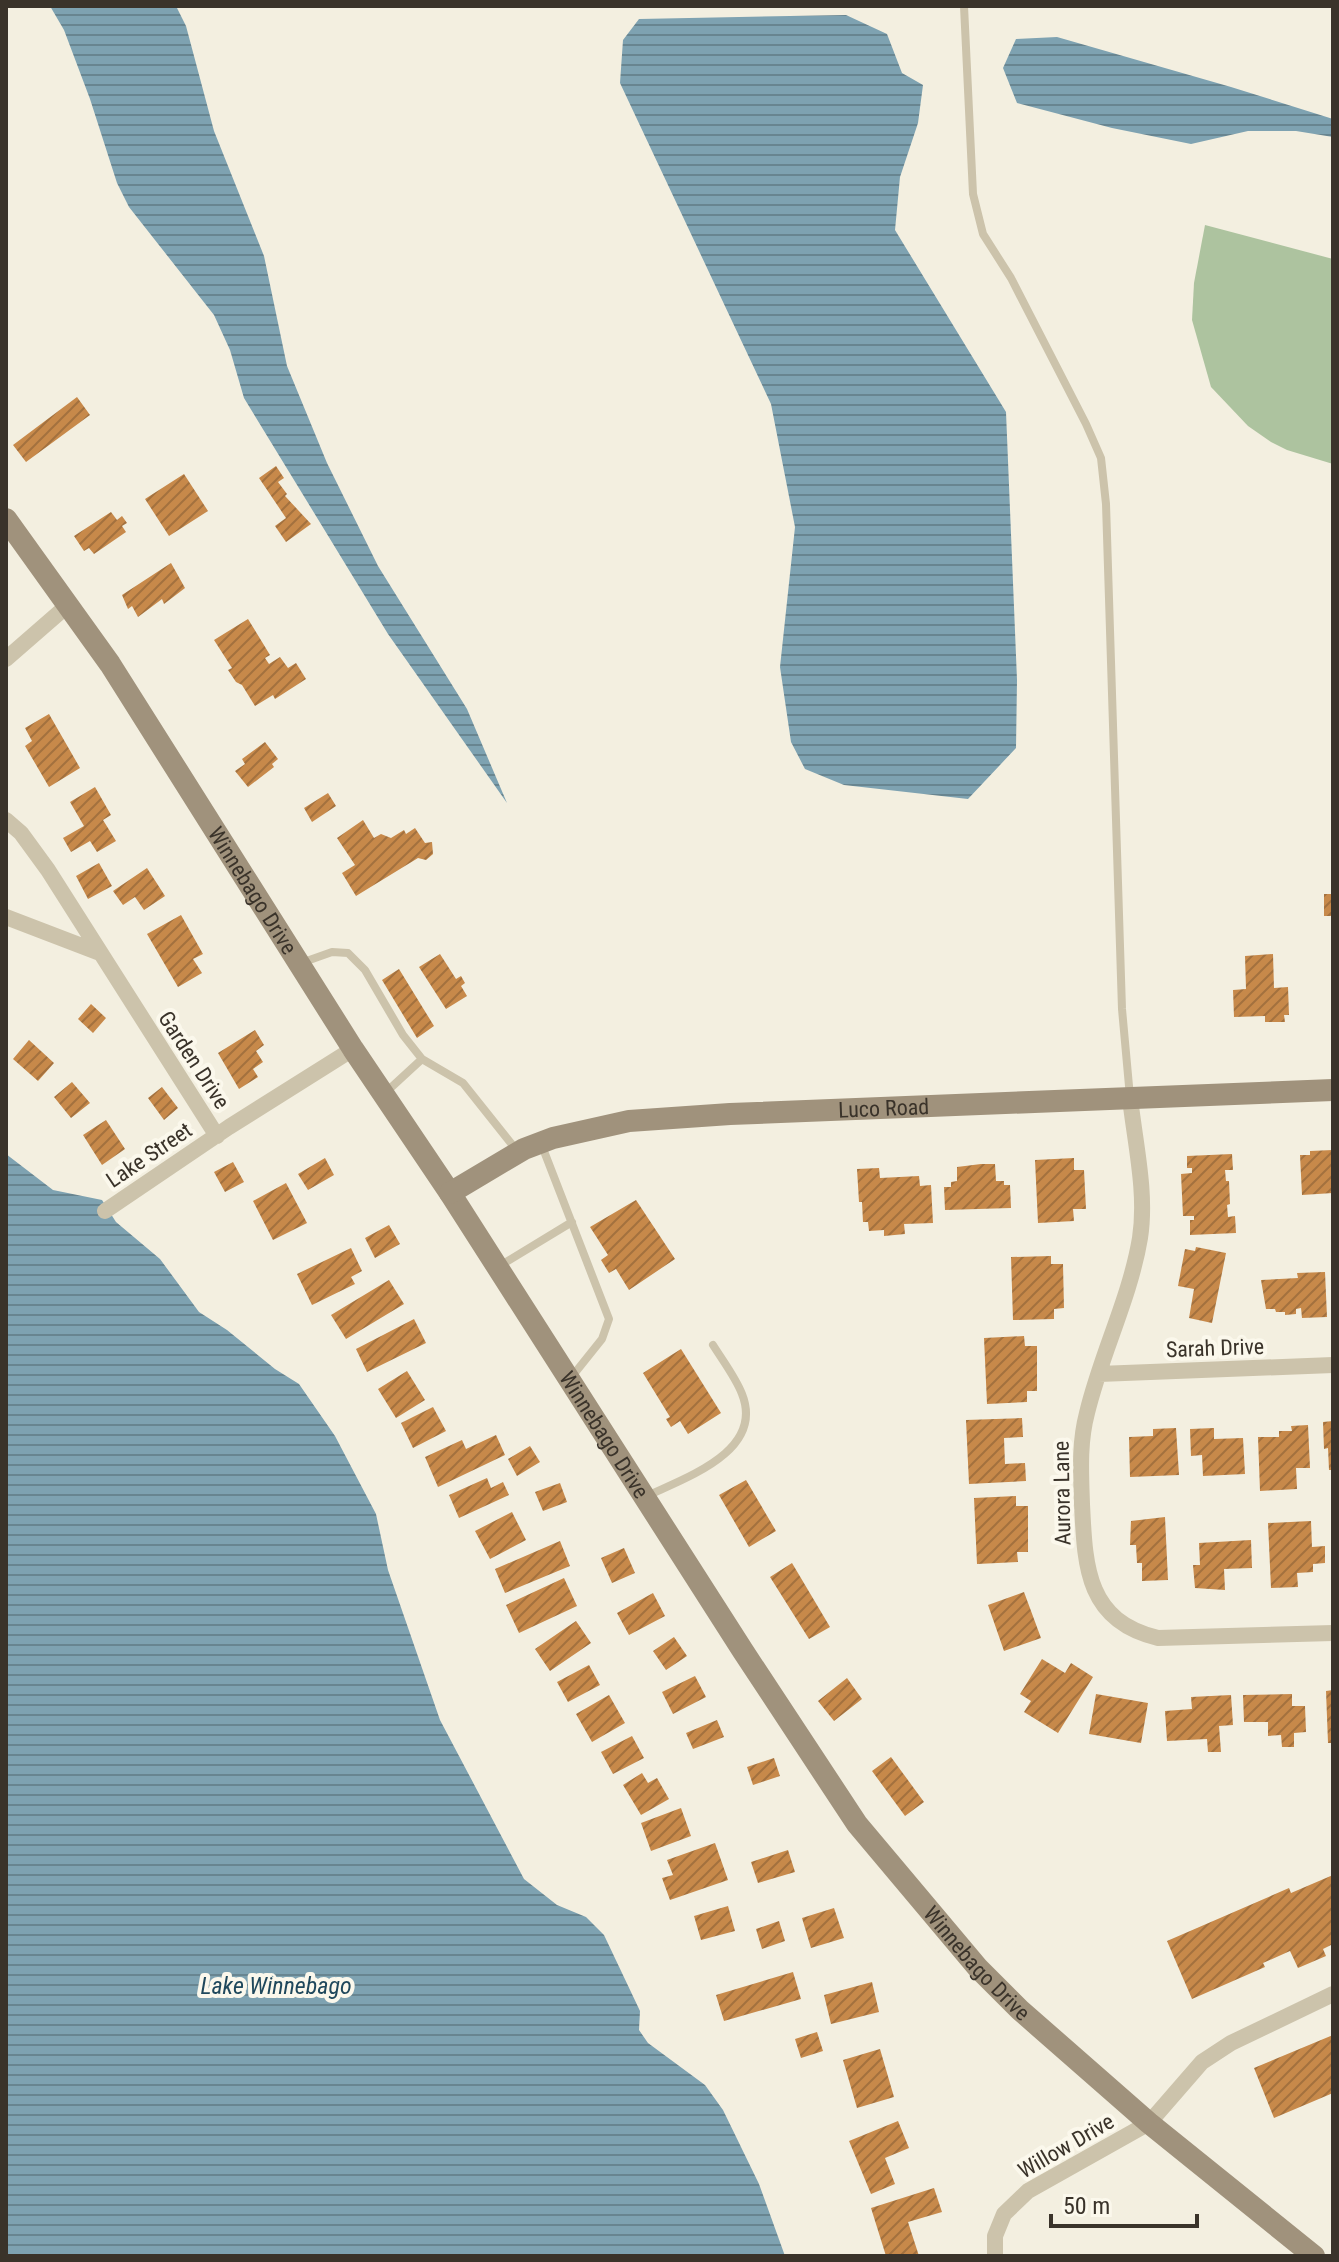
<svg xmlns="http://www.w3.org/2000/svg" width="1339" height="2262" font-family="'Roboto Condensed',sans-serif">
	<style>
		.pitch { fill: #adc39f }
		.water { fill: url(#water-rules) }
		.building { fill: url(#building-hatch) }
		.lines { fill: none; stroke-linecap: round; stroke-linejoin: round }
		.lane { stroke: #ccc3ab; stroke-width: 8 }
		.street { stroke: #ccc3ab; stroke-width: 16 }
		.secondary { stroke: #a0927c; stroke-width: 22 }
		.labels { text-anchor: middle; dominant-baseline: central; stroke-width: 8; stroke-linejoin: round; paint-order: stroke }
		.street-label { font-size: 22px; fill: #3a332a; stroke: #fbf8ec }
		.water-label { font-size: 24px; font-style: italic; fill: #1f485c; stroke: #fbf8ec }
	</style>
	<defs>
		<pattern id="water-rules" width="6" height="5" patternUnits="userSpaceOnUse" patternTransform="scale(2)"><rect width="6" height="5" fill="#7ea2b1"/><path d="M0 2.5h6" fill="none" stroke="#688590"/></pattern>
		<pattern id="building-hatch" width="6" height="6" patternUnits="userSpaceOnUse" patternTransform="scale(2)"><rect width="6" height="6" fill="#c7894a"/><path d="M-1 1l2-2M0 6l6-6M5 7l2-2" fill="none" stroke="#a3713e"/></pattern>
	</defs>
	<rect width="100%" height="100%" fill="#f3efe0"/>
	<path class="pitch" d="M1205 225 1333 259V464L1287 450 1271 442 1248 426 1211 387 1192 320 1194 283Z"/>
	<path class="water" d="M50 6H176L186 26 214 131 264 256 287 366 327 463 378 566 467 709 507 803 388 634 244 398 230 350 214 315 129 207 117 183 90 99 64 30Z
		M846 15 887 34 902 73 923 85 918 123 900 177 895 230 1006 412 1017 680 1016 748 968 799 844 785 805 769 791 742 780 667 795 527 771 404 620 83 623 40 639 19Z
		M1057 37 1231 87 1333 119V137L1296 131H1248L1191 144 1112 128 1017 103 1003 68 1016 39Z
		M6 1154 53 1190 102 1200 116 1222 160 1259 199 1312 227 1330 275 1369 299 1384 335 1436 376 1514 388 1570 440 1720 524 1879 557 1905 586 1917 604 1935 640 2011 639 2030 648 2043 705 2085 723 2110 759 2184 785 2256H6Z"/>
	<path class="building" d="M77 397 90 415 26 462 13 445Z
		M276 466 284 478 278 482 287 494 285 496 311 524 286 542 275 526 286 518 259 478Z
		M184 474 208 511 169 536 145 499Z
		M111 512 117 520 122 516 127 523 122 526 126 532 94 554 89 548 84 551 74 536Z
		M171 563 185 588 164 604 162 599 138 617 132 606 128 609 122 595Z
		M248 619 270 655 265 658 269 664 280 657 288 668 296 663 306 679 275 699 273 695 255 706 242 685 236 682 228 670 232 668 214 640Z
		M49 714 80 768 49 787 25 746 32 741 25 728Z
		M265 742 278 759 272 764 274 767 248 787 235 771 245 764 242 759Z
		M95 787 111 815 103 820 116 841 97 852 90 841 71 852 63 838 84 826 70 802Z
		M328 793 336 806 312 822 304 808Z
		M363 820 374 838 381 834 391 838 404 830 406 834 415 828 425 843 432 842 433 854 426 860 418 858 356 896 342 873 355 865 337 838Z
		M99 863 112 886 88 899 76 876Z
		M147 868 165 896 144 910 135 897 123 905 113 891Z
		M1324 894H1333V916H1324Z
		M181 915 203 954 193 959 202 973 178 987 147 934Z
		M440 954 456 979 461 976 465 983 461 986 467 996 446 1009 419 967Z
		M1273 954 1274 988 1288 987 1289 1015H1284L1285 1022H1265V1016L1234 1017 1233 990 1246 989 1245 956Z
		M399 969 434 1026 417 1038 382 980Z
		M91 1004 106 1018 93 1033 78 1019Z
		M255 1030 264 1045 256 1051 263 1062 253 1069 258 1077 239 1089 218 1053Z
		M29 1040 54 1063 38 1081 13 1059Z
		M72 1082 90 1103 71 1118 54 1097Z
		M162 1087 178 1108 164 1120 148 1098Z
		M106 1120 125 1149 102 1165 83 1135Z
		M1333 1150V1193L1302 1195 1300 1155H1310V1151Z
		M1232 1154 1233 1170H1225L1226 1181H1229L1230 1204 1227 1205 1228 1217 1235 1216 1236 1233 1190 1235V1220H1194V1216H1183L1181 1174 1192 1173V1168H1187V1156Z
		M325 1158 334 1175 308 1190 298 1174Z
		M1074 1158V1170H1084L1086 1209H1073L1074 1221 1038 1223 1035 1160Z
		M233 1162 244 1182 225 1192 214 1172Z
		M981 1164H995L996 1181H1004V1185H1010L1011 1208 945 1210 944 1187H951V1182L957 1181V1167Z
		M879 1168 880 1178 919 1176 920 1186 931 1185 933 1223 904 1224 905 1234 884 1236V1230L869 1231 868 1222H863L862 1202H859L857 1169Z
		M286 1183 307 1223 273 1240 253 1201Z
		M636 1200 675 1259 629 1290 616 1269 609 1273 601 1260 608 1255 590 1227Z
		M389 1225 400 1244 375 1258 365 1238Z
		M1196 1247 1226 1253 1212 1323 1189 1318 1194 1289 1178 1286 1185 1249 1195 1251Z
		M351 1248 362 1271 351 1277 355 1284 312 1305 297 1274Z
		M1051 1256V1264H1063L1064 1308 1054 1309V1319L1013 1320 1011 1257Z
		M1325 1272 1327 1317 1302 1318 1301 1308 1296 1309V1314L1285 1315V1312H1276L1275 1309H1266L1261 1280 1298 1278 1297 1273Z
		M389 1280 404 1304 346 1339 331 1315Z
		M414 1319 426 1343 367 1372 356 1349Z
		M1024 1336 1025 1346H1037V1391H1027V1402L987 1404 984 1338Z
		M681 1349 721 1413 688 1434 680 1421 671 1427 666 1419 670 1417 643 1373Z
		M407 1371 425 1400 396 1418 378 1389Z
		M433 1407 446 1431 413 1448 401 1423Z
		M1022 1418 1023 1437 1004 1438 1005 1464 1025 1463 1026 1481 969 1484 966 1420Z
		M1333 1421V1470H1329L1328 1448 1324 1449 1323 1422Z
		M1308 1425 1310 1468H1296L1297 1489 1260 1491 1258 1437H1279V1431H1292L1291 1426Z
		M1176 1428 1179 1475 1130 1477 1129 1437 1153 1436V1429Z
		M1214 1428V1439L1243 1438 1245 1474 1203 1476 1202 1455 1191 1456 1190 1429Z
		M496 1435 505 1455 438 1487 425 1457 462 1440 466 1449Z
		M530 1446 540 1462 517 1476 508 1459Z
		M487 1478 491 1488 503 1482 509 1495 459 1518 449 1495Z
		M746 1480 776 1531 749 1547 719 1495Z
		M560 1483 567 1502 543 1511 535 1492Z
		M1016 1496V1506H1028V1552H1017L1018 1562 977 1564 974 1498Z
		M512 1512 526 1540 490 1559 475 1531Z
		M1165 1517 1168 1580 1142 1581V1563H1137L1136 1545H1130L1131 1521Z
		M1311 1521 1312 1547 1325 1546V1563L1313 1564V1572L1297 1573 1298 1587 1271 1588 1268 1523Z
		M1251 1540 1252 1568 1224 1569 1225 1590 1195 1588 1193 1565H1200L1199 1543Z
		M560 1541 570 1566 505 1593 495 1569Z
		M624 1548 635 1573 612 1583 601 1558Z
		M792 1563 830 1627 809 1639 770 1577Z
		M564 1578 577 1606 519 1633 506 1605Z
		M1024 1592 1041 1638 1004 1651 988 1605Z
		M653 1593 665 1616 629 1635 617 1613Z
		M576 1621 591 1643 550 1671 535 1649Z
		M674 1637 687 1656 666 1670 653 1651Z
		M1042 1659 1065 1673 1071 1663 1093 1677 1058 1733 1024 1712 1031 1701 1020 1694Z
		M589 1665 600 1685 568 1702 557 1682Z
		M695 1676 706 1697 673 1714 662 1692Z
		M847 1678 862 1699 834 1721 818 1701Z
		M1333 1690V1743H1328L1326 1691Z
		M1096 1694 1148 1703 1141 1743 1089 1734Z
		M1292 1694V1706H1305L1306 1732 1294 1733V1747H1282L1281 1735 1268 1736V1722H1244L1243 1695Z
		M609 1695 625 1723 592 1742 576 1714Z
		M1231 1695 1233 1725 1219 1726 1221 1752H1208L1207 1739 1167 1741 1165 1711 1192 1709 1191 1697Z
		M717 1720 724 1737 693 1749 686 1733Z
		M632 1736 644 1758 613 1774 601 1752Z
		M891 1757 924 1802 905 1816 872 1771Z
		M774 1758 780 1776 753 1785 747 1767Z
		M642 1773 648 1783 657 1778 669 1799 641 1815 623 1785Z
		M681 1808 691 1836 651 1851 641 1823Z
		M715 1843 728 1880 670 1900 662 1878 673 1875 667 1860Z
		M788 1850 795 1872 758 1883 751 1862Z
		M1333 1875V1944L1323 1949 1326 1956 1298 1968 1290 1951 1263 1963 1265 1967 1192 1999 1167 1941 1289 1888 1291 1893Z
		M728 1906 735 1931 701 1940 694 1916Z
		M834 1908 844 1938 811 1948 802 1918Z
		M779 1921 785 1941 762 1949 756 1929Z
		M793 1972 801 1999 724 2021 716 1995Z
		M872 1982 879 2012 831 2024 824 1995Z
		M817 2032 823 2051 801 2058 795 2039Z
		M1333 2035V2093L1274 2118 1254 2068Z
		M880 2049 894 2097 857 2108 843 2060Z
		M898 2121 909 2148 885 2158 895 2184 871 2194 849 2141Z
		M934 2188 942 2212 908 2222 919 2256H886L871 2208Z"/>
	<g class="lines">
		<path class="lane" d="M964 6 973 194 983 234 1011 278 1086 424 1101 458 1106 504 1122 1009 1130 1097
			M301 963 332 952 348 953 365 970 403 1035 422 1059 463 1083 518 1152
			M384 1094 422 1059
			M542 1146 609 1319 602 1339 570 1379
			M498 1267 572 1222
			M645 1497C684 1478 765 1452 742 1394 736 1378 723 1361 713 1345"/>
		<path class="street" d="M6 659 68 605
			M6 820 21 833 48 870 217 1136
			M6 917 100 953
			M1130 1098C1135 1143 1147 1193 1140 1238 1130 1298 1101 1354 1087 1413 1079 1443 1081 1473 1082 1504 1085 1566 1086 1621 1158 1638L1333 1633
			M105 1211 229 1127 353 1049
			M1099 1374 1333 1365
			M995 2256V2236L1004 2214 1028 2191 1149 2123 1202 2062 1231 2043 1333 1994"/>
		<g class="secondary">
			<path id="s1" d="M6 519 110 664 353 1049 450 1193 743 1651 857 1824 978 1968 1020 2010 1149 2123 1314 2256"/>
			<path id="s2" d="M450 1193 524 1149 553 1138 629 1121 730 1114 1333 1090"/>
		</g>
	</g>
	<g class="labels">
		<g class="street-label">
			<text stroke="none"><textPath href="#s1" startOffset="446">Winnebago Drive</textPath></text>
			<text transform="translate(194 1060) rotate(57)">Garden Drive</text>
			<text stroke="none"><textPath href="#s2" startOffset="450">Luco Road</textPath></text>
			<text transform="translate(149 1155) rotate(-34)">Lake Street</text>
			<text transform="translate(1215 1348) rotate(-2)">Sarah Drive</text>
			<text stroke="none"><textPath href="#s1" startOffset="1094">Winnebago Drive</textPath></text>
			<text transform="translate(1062 1493) rotate(-91)">Aurora Lane</text>
			<text stroke="none"><textPath href="#s1" startOffset="1742">Winnebago Drive</textPath></text>
			<text transform="translate(1066 2146) rotate(-30)">Willow Drive</text>
		</g>
		<g class="water-label">
			<text x="276" y="1986">Lake Winnebago</text>
		</g>
	</g>
	<rect width="1339" height="2262" fill="none" stroke="#3a332a" stroke-width="16"/>
	<path d="M1051 2214v12h146v-12" fill="none" stroke="#3a332a" stroke-width="4"/>
	<text x="1063" y="2214" font-size="24" fill="#3a332a" stroke="#fbf8ec" stroke-width="6" paint-order="stroke">50 m</text>
</svg>
